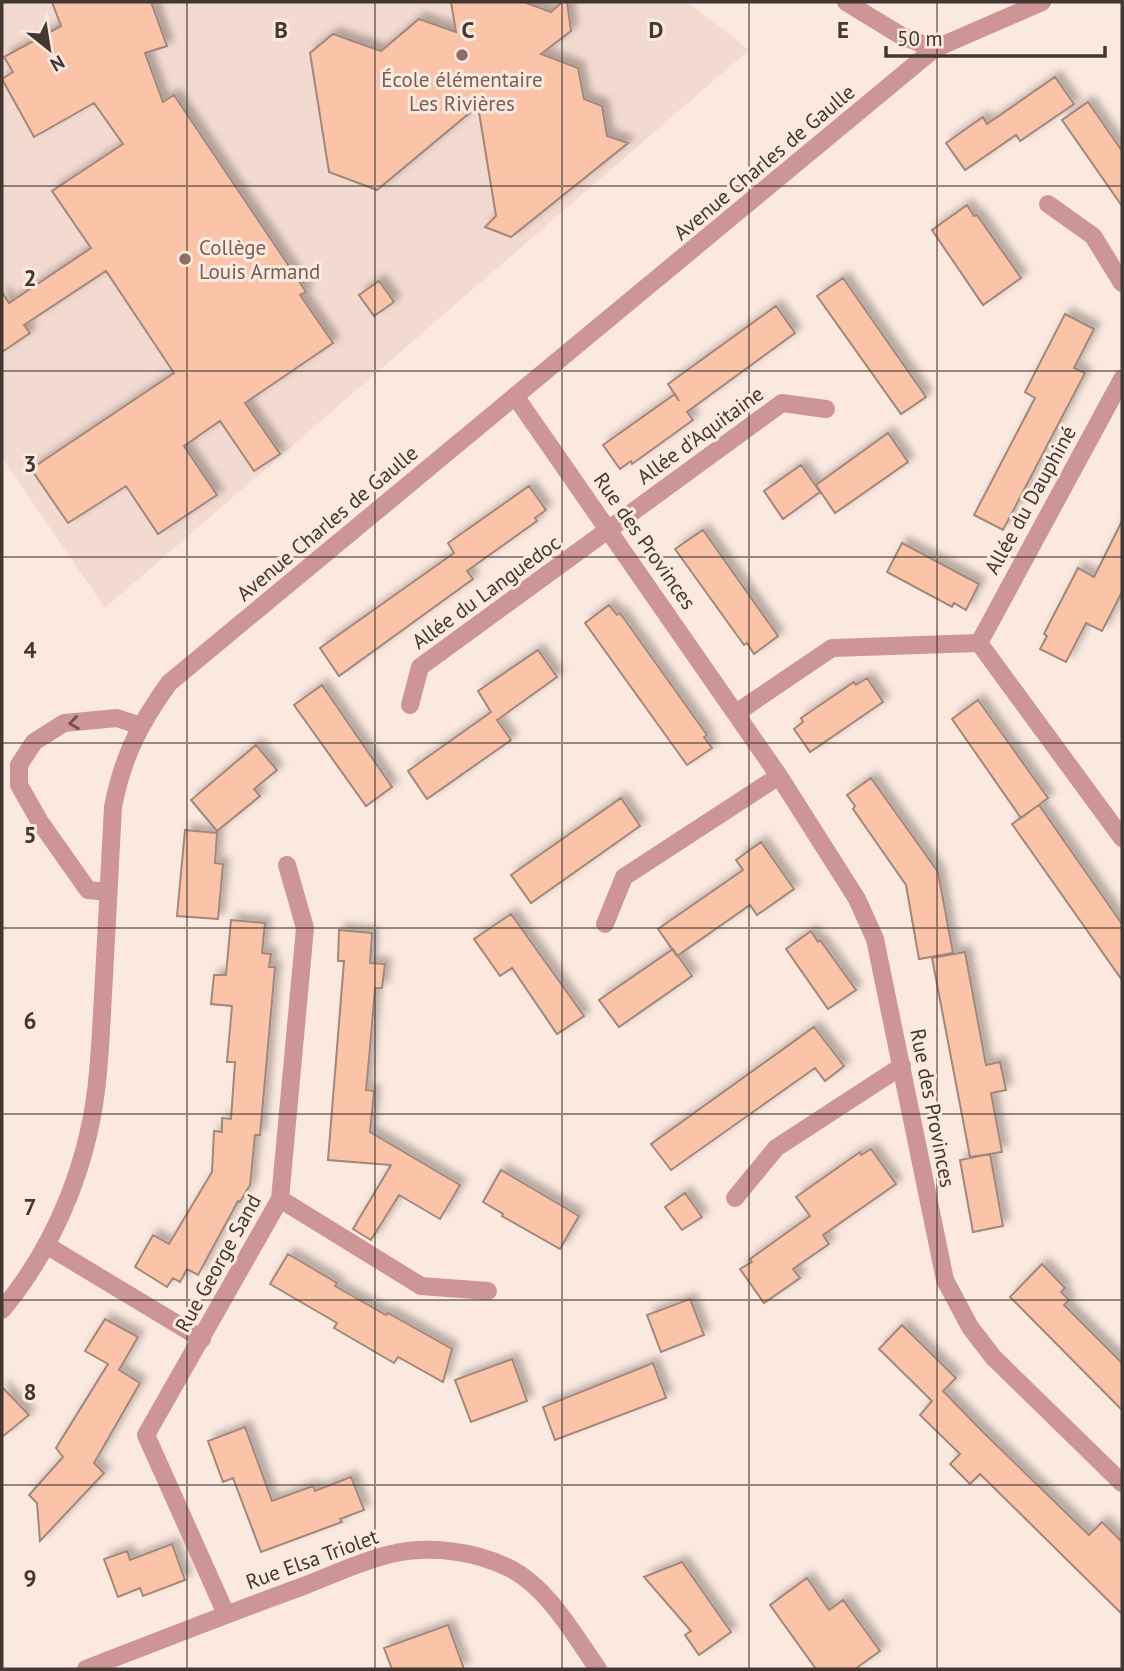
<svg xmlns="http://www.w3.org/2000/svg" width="1124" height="1671" font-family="'PT Sans',sans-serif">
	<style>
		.education { fill: #f2dad1 }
		.building { fill: #fbc4a9; stroke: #a2877b; stroke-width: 2; filter: url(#shadow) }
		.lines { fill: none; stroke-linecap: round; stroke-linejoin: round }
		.minor { stroke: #cd9596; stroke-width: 18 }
		.tertiary { stroke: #cd9596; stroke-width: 18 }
		.oneway { stroke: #6c5350 }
		.grid { fill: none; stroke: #423732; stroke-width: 2; stroke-opacity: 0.55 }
		.education-dot { fill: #8d6e63; stroke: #fbe9e0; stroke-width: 2.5 }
		.labels { text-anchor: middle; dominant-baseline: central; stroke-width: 6; stroke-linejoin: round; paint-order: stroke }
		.education-label { font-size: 21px; fill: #785e54; stroke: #fbe9e0 }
		.street-label { font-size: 21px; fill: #423732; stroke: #fbe9e0 }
		.grid-label { font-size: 23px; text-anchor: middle; font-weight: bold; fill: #423732; stroke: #fbe9e0; stroke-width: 6; stroke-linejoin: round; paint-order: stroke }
	</style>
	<defs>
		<filter id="shadow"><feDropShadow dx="6" dy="-6" stdDeviation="3.5" flood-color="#0004"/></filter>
	</defs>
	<rect width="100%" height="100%" fill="#fbe9e0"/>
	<path class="education" d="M2 2H688L749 50 105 608 2 458Z"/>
	<path class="building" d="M52 2H151L167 46 145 53 163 102 174 95 297 278 306 292 300 295 333 343 245 403 280 454 254 471 220 421 184 446 217 495 158 534 126 486 68 523 31 469 174 373 106 271 24 325 30 333 2 352V292L9 303 91 248 52 191 123 144 94 103 34 137 2 79 13 72 4 57 61 26Z
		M451 2H524L551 12 562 2H567L571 31 541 54 578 68 584 99 602 106 607 136 628 143 511 237 485 227 496 216 478 106 377 190 329 172 310 53 333 34 381 51 419 19 456 32Z
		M1055 77 1074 104 1020 141 1016 135 965 170 946 143 983 117 987 124Z
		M1088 102 1122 151V206L1062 120Z
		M967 205 974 216 977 215 1021 278 983 305 932 230Z
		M843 278 926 397 901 414 817 296Z
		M379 281 394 302 374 316 359 295Z
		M776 306 795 333 687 412 693 420 632 464 631 461 620 469 603 445 675 394 679 401 668 384Z
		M1065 314 1094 329 1074 368 1085 373 1003 530 974 515 1035 398 1025 392Z
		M888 433 908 462 835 513 816 485Z
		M801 465 820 492 783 519 764 491Z
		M529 486 546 510 535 518 537 521 467 571 473 579 339 676 320 648 454 553 448 543Z
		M1122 521V592L1102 631 1086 623 1066 662 1040 649 1047 636 1044 634 1078 568 1094 577Z
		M703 530 778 636 754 654 747 643 744 645 675 549Z
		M902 543 979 584 966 610 954 603 952 607 887 572Z
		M609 605 617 615 620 613 707 735 704 737 712 748 687 765 585 623Z
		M538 650 557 677 497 720 511 740 427 799 408 771 491 712 478 691Z
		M867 678 883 702 810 752 794 729 803 722 801 718 854 682 856 685Z
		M322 685 392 787 366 806 294 705Z
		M978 700 1048 798 1021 818 952 719Z
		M256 745 277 770 254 789 260 796 217 831 191 800Z
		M871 778 938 872 953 953 919 959 906 885 853 809 855 806 847 795Z
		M621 798 640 826 531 903 511 875Z
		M1039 805 1122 924V980L1012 824Z
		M185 830 217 833 215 863 223 864 218 919 177 916Z
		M761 842 794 889 757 915 750 905 677 956 658 929 743 870 736 860Z
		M511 914 584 1016 557 1034 512 968 500 976 474 939Z
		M231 920 265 923 262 953 271 954 269 967H275L260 1135H255L250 1185 240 1202 238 1201 198 1275 187 1269 180 1282 173 1278 167 1287 135 1267 153 1235 169 1244 212 1172 214 1131 222 1132V1118L231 1119 235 1062H227L232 1006 211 1004 214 975H226Z
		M339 930 372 933 370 963 385 964 382 988H375L369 1059 366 1090 374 1091 370 1132 460 1185 440 1219 399 1195 371 1240 353 1229 391 1165 328 1160 344 961H338Z
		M811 931 818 942 820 940 856 990 828 1009 786 949Z
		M673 949 692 976 619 1027 599 1000Z
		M965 952 986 1065 1000 1062 1006 1090 991 1093 1002 1152 970 1157 932 958Z
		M814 1027 844 1066 825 1081 815 1068 671 1170 651 1144Z
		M871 1149 896 1184 823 1235 829 1244 793 1269 800 1278 764 1303 740 1269 752 1262 750 1259 810 1216 796 1197 860 1152 861 1155Z
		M990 1154 1003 1226 973 1232 960 1160Z
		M501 1170 579 1216 560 1249 502 1216 503 1214 483 1202Z
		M685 1193 702 1217 682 1230 665 1207Z
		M288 1254 337 1283 335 1286 386 1315 388 1313 452 1349 443 1382 398 1357 394 1363 334 1328 337 1323 270 1284Z
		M1042 1264 1065 1288 1061 1292 1069 1300 1064 1305 1122 1363V1410L1010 1297Z
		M690 1299 704 1335 661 1352 647 1315Z
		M105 1319 138 1337 119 1370 140 1383 94 1463 104 1473 40 1541 37 1503 29 1495 63 1457 56 1448 108 1364 85 1351Z
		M902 1325 956 1378 943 1391 983 1432 1089 1535 1102 1522 1122 1542V1614L980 1474 970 1484 950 1464 960 1454 920 1415 932 1401 879 1349Z
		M512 1359 527 1401 471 1422 455 1380Z
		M653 1363 666 1398 555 1440 543 1407Z
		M2 1387 29 1415 2 1437Z
		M245 1427 272 1501 313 1486 315 1491 351 1477 364 1510 340 1519 342 1522 261 1552 233 1478 223 1482 208 1441Z
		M172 1544 185 1580 143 1596 140 1588 118 1597 104 1559 127 1551 130 1560Z
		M682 1562 731 1632 699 1655 685 1635 691 1631 644 1577Z
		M807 1578 829 1610 843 1600 880 1651 855 1669H816L770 1605Z
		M448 1625 464 1669H392L384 1648Z"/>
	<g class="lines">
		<path class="minor" d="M846 2 900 35 934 49
			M1048 204 1093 236 1122 283
			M515 396 779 776 857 899 875 939 945 1280 970 1327 993 1357 1122 1483
			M979 643 1122 379
			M410 705 420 667 782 403 826 409
			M736 713 832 648 979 643 1122 838
			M108 892 88 890 40 822 19 785V765L34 742 64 723 117 718 141 726
			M605 924 624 877 779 776
			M735 1198 776 1148 902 1066
			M280 1199 421 1286 488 1291
			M46 1245 202 1339
			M226 1614 146 1435 280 1199 305 928 287 865
			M86 1669C158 1641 229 1613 301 1587 330 1576 361 1561 391 1554 430 1545 476 1551 511 1569 549 1589 574 1635 598 1669"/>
		<path class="tertiary" d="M2 1310C57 1244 91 1158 98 1072 101 1041 102 1009 104 977 107 920 110 864 113 807 123 756 139 725 169 683L934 49 1042 2"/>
	</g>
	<defs><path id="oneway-chevron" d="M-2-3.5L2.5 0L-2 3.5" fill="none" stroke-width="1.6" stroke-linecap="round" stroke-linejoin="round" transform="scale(1.75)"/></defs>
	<use class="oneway" href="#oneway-chevron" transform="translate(74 723) rotate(172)"/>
	<path class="grid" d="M187 2V1669M375 2V1669M562 2V1669M749 2V1669M937 2V1669M2 186H1122M2 371H1122M2 557H1122M2 743H1122M2 928H1122M2 1114H1122M2 1300H1122M2 1485H1122"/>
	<g class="education-dot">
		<circle cx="462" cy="55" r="7"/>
		<circle cx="185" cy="259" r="7"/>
	</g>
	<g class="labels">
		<g class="education-label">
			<text x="462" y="79">École élémentaire<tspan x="462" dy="24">Les Rivières</tspan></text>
			<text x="199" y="247" text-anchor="start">Collège<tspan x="199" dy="24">Louis Armand</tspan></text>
		</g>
		<g class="street-label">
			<text transform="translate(764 162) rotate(-40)">Avenue Charles de Gaulle</text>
			<text transform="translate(700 435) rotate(-36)">Allée d'Aquitaine</text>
			<text transform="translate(1030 500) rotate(-61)">Allée du Dauphiné</text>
			<text transform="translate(327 523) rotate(-40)">Avenue Charles de Gaulle</text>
			<text transform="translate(645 541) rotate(55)">Rue des Provinces</text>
			<text transform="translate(486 592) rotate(-36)">Allée du Languedoc</text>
			<text transform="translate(933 1108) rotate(79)">Rue des Provinces</text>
			<text transform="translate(218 1263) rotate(-61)">Rue George Sand</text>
			<text transform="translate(312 1559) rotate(-20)">Rue Elsa Triolet</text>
		</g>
	</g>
	<g class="grid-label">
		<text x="281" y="38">B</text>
		<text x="468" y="38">C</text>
		<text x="656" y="38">D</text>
		<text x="843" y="38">E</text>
		<text x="30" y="286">2</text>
		<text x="30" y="472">3</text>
		<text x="30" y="658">4</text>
		<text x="30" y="843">5</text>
		<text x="30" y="1029">6</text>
		<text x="30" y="1215">7</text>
		<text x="30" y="1400">8</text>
		<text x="30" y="1586">9</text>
	</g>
	<rect width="1124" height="1671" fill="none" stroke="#423732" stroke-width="7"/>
	<g transform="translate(49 49) rotate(150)" stroke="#fbe9e0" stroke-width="5" paint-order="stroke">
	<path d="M0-5L12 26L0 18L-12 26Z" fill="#423732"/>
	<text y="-10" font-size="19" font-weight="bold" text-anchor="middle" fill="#423732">N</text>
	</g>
	<path d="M886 46v10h219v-10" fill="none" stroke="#423732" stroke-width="3.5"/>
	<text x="897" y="46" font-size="21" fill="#423732" stroke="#fbe9e0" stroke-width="5" paint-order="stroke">50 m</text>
</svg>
